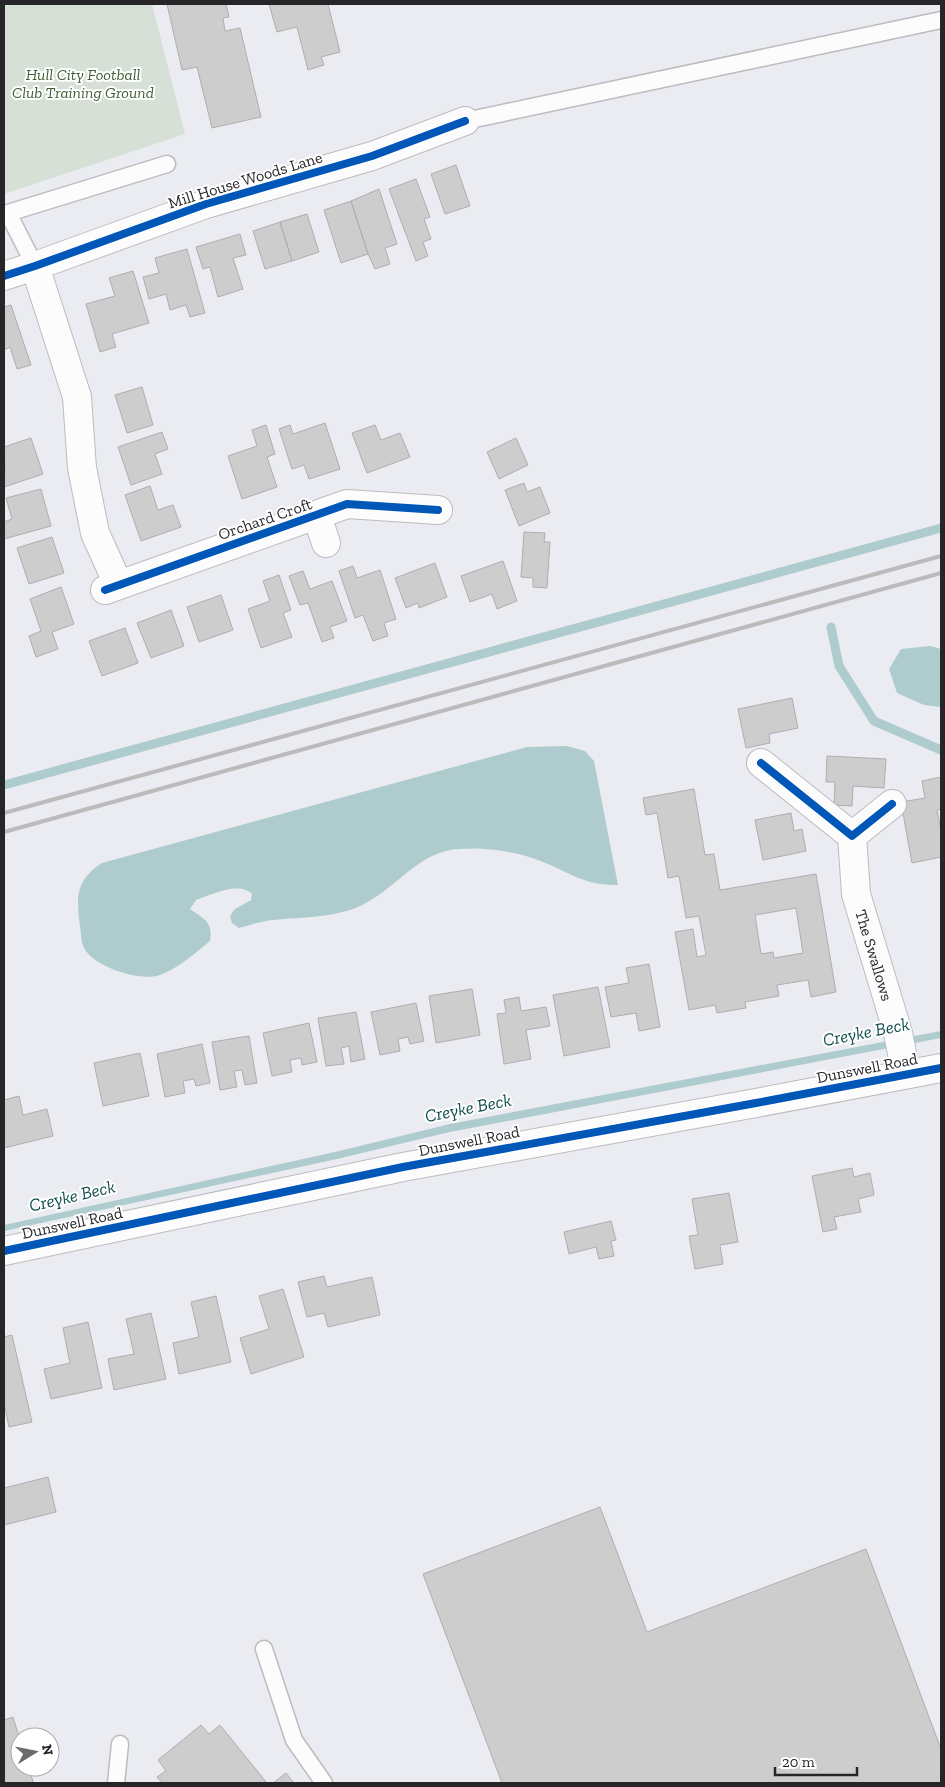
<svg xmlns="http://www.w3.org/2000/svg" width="945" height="1787" font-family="'Zilla Slab',serif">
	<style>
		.green { fill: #d6e0d6 }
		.water { fill: #aeccce }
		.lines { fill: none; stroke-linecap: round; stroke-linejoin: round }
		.stream { stroke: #aeccce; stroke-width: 9 }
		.building { fill: #cecdce; stroke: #aeadaf; fill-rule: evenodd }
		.service-casing { stroke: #bbbcbf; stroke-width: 19 }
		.minor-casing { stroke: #bbbcbf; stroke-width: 30 }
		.service { stroke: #fcfcfd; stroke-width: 16 }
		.minor { stroke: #fcfcfd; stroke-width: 28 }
		.rail { stroke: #bbb; stroke-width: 4 }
		.cycleway-casing { stroke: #fff; stroke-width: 11 }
		.cycleway { stroke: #0057b8; stroke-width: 8 }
		.labels { text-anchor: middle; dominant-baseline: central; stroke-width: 4; stroke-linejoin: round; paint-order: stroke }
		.park-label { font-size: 16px; font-style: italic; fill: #405e34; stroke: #fff }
		.street-label { font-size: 16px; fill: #262629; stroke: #fff }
		.water-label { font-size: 18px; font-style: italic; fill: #124e50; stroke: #fff }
	</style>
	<rect width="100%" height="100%" fill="#ebecf1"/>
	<path class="green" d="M4 4H152L185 134 4 194Z"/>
	<path class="water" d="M930 646 941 649V707L924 705 897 693 889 669 901 649Z
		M567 746 585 751 594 761 618 885C582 886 567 870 535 859 511 851 486 847 460 849 421 850 398 886 366 903 339 918 303 917 273 920 262 921 250 925 239 928L232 923 230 916 235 909 251 900 252 894C239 881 211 895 196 900L190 909C204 919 213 921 210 941 194 954 179 968 160 975 140 982 94 967 84 948 81 942 81 932 80 926 76 896 76 880 102 863L527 747Z
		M941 1031V1038L450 1132 337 1159 4 1231V1225L335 1152 450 1124Z"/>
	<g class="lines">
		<path class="stream" d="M831 627 839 666 874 721 941 750
			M4 785 941 528"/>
	</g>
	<path class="building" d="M167 4H226L229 17 223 18 225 31 240 28 261 117 212 128 197 67 182 70Z
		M269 4H328L340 52 321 57 324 65 308 70 297 27 277 32Z
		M456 165 470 206 445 214 431 174Z
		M416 179 430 217 424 219 431 239 423 242 428 256 416 261 389 189Z
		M379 189 397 244 385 248 390 264 375 269 368 254 351 201Z
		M351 201 368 254 341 263 324 210Z
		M307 214 319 252 292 261 280 222Z
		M280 222 292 261 265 269 253 231Z
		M240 234 246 255 233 258 243 289 218 297 210 267 203 269 196 247Z
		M187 249 205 313 190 317 186 305 170 310 166 294 149 299 143 277 159 273 155 258Z
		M133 271 149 323 112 334 116 347 100 352 86 304 115 296 109 278Z
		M11 305 31 365 17 369 10 347 4 350V307Z
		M142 387 153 425 127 433 115 395Z
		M325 423 340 469 309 479 304 465 292 469 279 429 290 425 293 434Z
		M266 425 275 454 267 457 277 487 242 499 228 456 257 446 252 430Z
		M375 425 381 440 400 433 410 457 367 473 352 433Z
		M162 432 168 449 155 454 162 474 131 485 118 447Z
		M31 438 43 474 4 487 5 467 4 447Z
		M516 438 528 465 499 479 487 452Z
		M524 483 527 492 540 487 550 513 519 526 505 490Z
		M150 486 158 510 173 505 181 527 141 541 125 495Z
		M41 489 51 526 4 539V522L12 519 6 498Z
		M524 532 545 533 544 542H550L547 588 533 587V578L521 577Z
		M52 537 64 573 29 584 17 548Z
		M503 561 517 601 497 609 492 594 470 602 461 576Z
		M435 563 447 597 419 608 418 603 406 608 395 578Z
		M353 566 357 578 380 570 396 619 384 623 388 636 373 641 363 615 355 618 339 571Z
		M303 571 310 589 332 581 347 621 330 627 334 638 322 642 308 603 300 605 289 576Z
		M279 575 291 610 283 613 292 637 261 648 248 609 270 601 263 581Z
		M61 587 74 624 52 632 58 649 36 657 29 636 41 631 30 599Z
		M221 595 233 630 199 642 187 607Z
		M171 610 184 646 151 658 137 623Z
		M125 628 138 663 102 676 89 641Z
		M792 698 798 728 769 734 770 743 746 748 738 709Z
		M827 756 886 759 884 788 853 786 852 806 834 805 835 782H826Z
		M941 777V809L937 810 941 830V857L912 863 901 802 925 798 922 781Z
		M694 789 705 855 714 854 720 890 816 874 836 992 811 997 808 980 777 985 779 996 745 1002 746 1008 717 1013 715 1005 689 1010 675 932 693 929 697 957 706 955 699 916 686 918 679 876 668 878 657 813 646 815 643 798ZM796 908 803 953 774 958 773 952 761 954 755 915Z
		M791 813 794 831 802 829 806 851 763 860 755 820Z
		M649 964 660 1027 639 1031 636 1013 611 1017 605 987 629 983 626 968Z
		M598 987 610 1047 564 1056 553 995Z
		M472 989 480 1035 436 1043 429 996Z
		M519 997 521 1011 546 1007 550 1026 526 1030 531 1059 504 1064 497 1014 506 1013 504 1000Z
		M416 1003 424 1041 410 1044 408 1037 398 1039 400 1051 380 1055 371 1012Z
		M356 1012 365 1059 351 1062 349 1046 341 1048 344 1064 326 1066 318 1018Z
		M309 1023 317 1062 302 1065 301 1058 290 1060 292 1072 272 1076 263 1033Z
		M249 1036 257 1083 245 1085 242 1070 234 1071 237 1087 220 1090 212 1042Z
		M202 1044 210 1083 196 1086 194 1079 183 1081 185 1093 165 1097 157 1054Z
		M140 1053 149 1096 103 1106 94 1063Z
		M19 1096 23 1115 47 1109 53 1136 4 1148V1100Z
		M852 1168 854 1177 870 1173 874 1195 858 1199 861 1212 834 1217 837 1229 823 1232 812 1176Z
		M729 1193 738 1242 720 1245 723 1264 695 1269 689 1236 698 1235 692 1199Z
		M611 1221 616 1240 611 1241 614 1256 599 1259 596 1247 569 1254 564 1232Z
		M324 1276 327 1287 372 1277 380 1315 328 1327 324 1313 307 1317 298 1282Z
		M283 1289 304 1357 251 1374 240 1338 269 1329 259 1296Z
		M216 1296 231 1362 179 1374 173 1343 199 1337 191 1302Z
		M151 1313 166 1379 114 1390 108 1359 134 1354 126 1319Z
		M88 1322 102 1388 51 1399 44 1369 70 1363 63 1328Z
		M12 1335 32 1422 9 1427 4 1403V1337Z
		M48 1477 56 1512 4 1525V1488Z
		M600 1507 647 1632 866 1549 941 1749V1783H502L423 1574Z
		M13 1717 20 1740V1767H29L33 1782 29 1783H4V1720Z
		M201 1725 209 1734 220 1725 267 1783H162L157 1777 166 1771 158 1760Z
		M286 1773 294 1783H273Z"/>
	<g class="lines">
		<g class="service-casing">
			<path id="service" d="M465 121 941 20
				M35 266 8 213 167 164
				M264 1649 294 1740 324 1783
				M116 1783 120 1744"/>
		</g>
		<g class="minor-casing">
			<g id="minor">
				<path d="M35 266 77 397 82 468 95 533 118 584"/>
				<path d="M4 276 35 266 206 204 372 156 465 121"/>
				<path d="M317 516 326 543"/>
				<path d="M105 590 347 504 438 510"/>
				<path d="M761 763 852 836 892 804"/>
				<path id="s1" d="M852 836 856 894 898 1033 906 1074"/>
				<path d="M4 1251 403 1167 756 1103 941 1068"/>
			</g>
		</g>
		<use href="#service" class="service"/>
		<use href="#minor" class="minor"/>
		<path class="rail" d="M4 813 941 556
			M4 832 941 573"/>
		<g class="cycleway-casing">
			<path id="cycleway" d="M4 276 35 266 206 204 372 156 465 121
				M105 590 347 504 438 510
				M761 763 852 836 892 804
				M4 1251 403 1167 756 1103 941 1068"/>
		</g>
		<use href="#cycleway" class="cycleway"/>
	</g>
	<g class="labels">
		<g class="park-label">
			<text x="83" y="74">Hull City Football<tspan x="83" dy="18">Club Training Ground</tspan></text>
		</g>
		<g class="street-label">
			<text transform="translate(245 180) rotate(-17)">Mill House Woods Lane</text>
			<text transform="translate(265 519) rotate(-19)">Orchard Croft</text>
			<text stroke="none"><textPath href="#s1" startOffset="122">The Swallows</textPath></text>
			<text transform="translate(867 1068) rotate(-11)">Dunswell Road</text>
			<text transform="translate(469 1141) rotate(-11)">Dunswell Road</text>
			<text transform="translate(72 1223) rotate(-12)">Dunswell Road</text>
		</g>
		<g class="water-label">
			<text transform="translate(866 1032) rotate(-11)">Creyke Beck</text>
			<text transform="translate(468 1108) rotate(-11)">Creyke Beck</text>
			<text transform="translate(72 1196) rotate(-13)">Creyke Beck</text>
		</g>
	</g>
	<rect width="945" height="1787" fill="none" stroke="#262629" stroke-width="10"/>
	<g transform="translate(35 1752) rotate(80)"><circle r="24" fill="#ffffff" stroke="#a8a8a9"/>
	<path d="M0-4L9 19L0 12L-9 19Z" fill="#6b6b6f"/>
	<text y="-8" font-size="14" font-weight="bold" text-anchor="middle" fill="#262629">N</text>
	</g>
	<path d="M775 1767v8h82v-8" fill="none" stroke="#262629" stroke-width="2.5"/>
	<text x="782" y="1767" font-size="15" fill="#262629" stroke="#ffffff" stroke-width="4" paint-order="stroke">20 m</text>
</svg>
